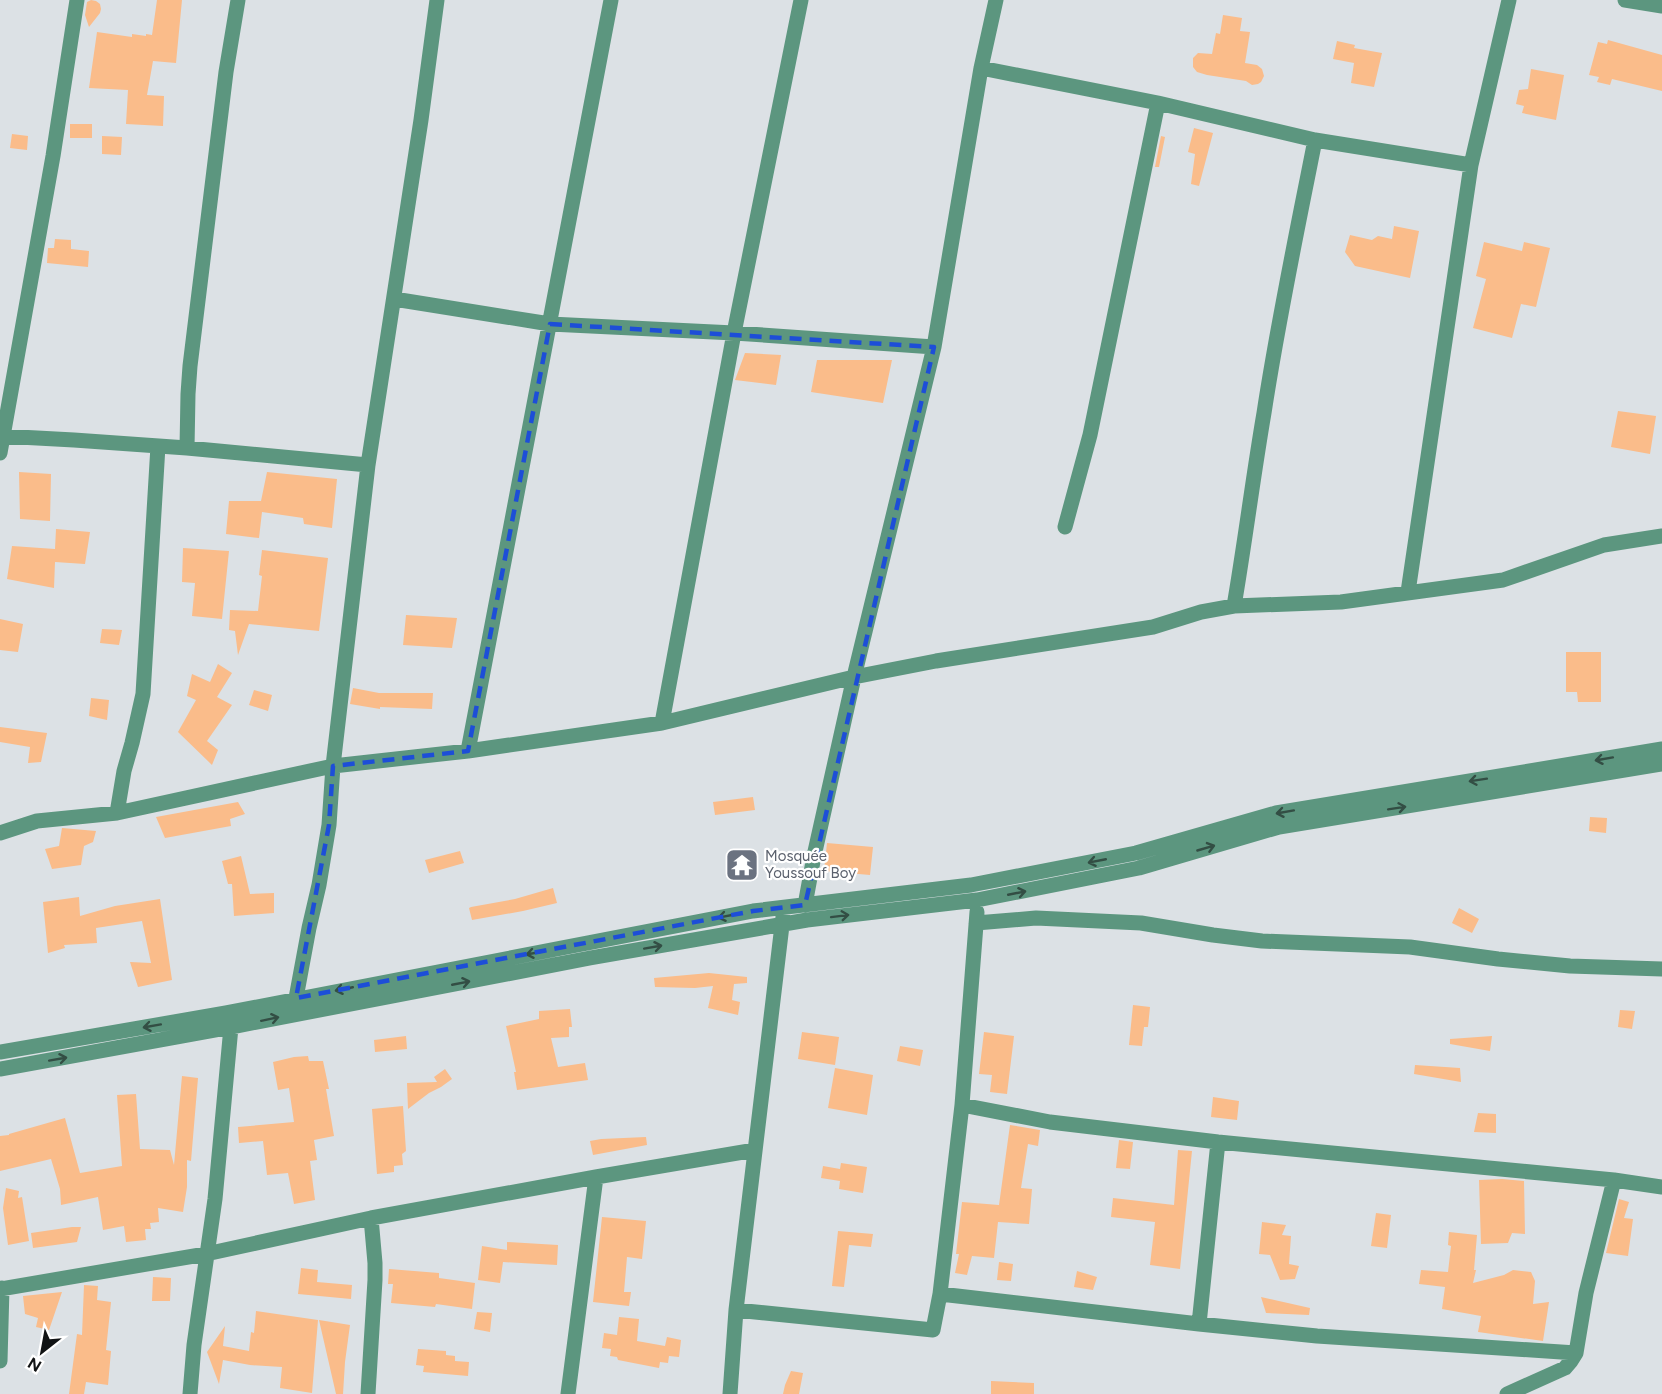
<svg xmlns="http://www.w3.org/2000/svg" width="1662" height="1394" font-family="Figtree,sans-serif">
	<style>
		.building { fill: #fabc8a }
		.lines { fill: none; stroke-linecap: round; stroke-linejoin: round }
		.street { stroke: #5c967f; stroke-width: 15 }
		.oneway { stroke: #334e44 }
		.marked { fill: none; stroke: #1d4ed8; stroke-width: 4.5; stroke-dasharray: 12 8; stroke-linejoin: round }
		.labels { text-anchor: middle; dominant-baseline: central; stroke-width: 4.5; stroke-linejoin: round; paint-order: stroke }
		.worship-label { font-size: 15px; fill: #5b616d; stroke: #fff; text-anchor: start }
	</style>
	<rect width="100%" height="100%" fill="#dce1e5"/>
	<path class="building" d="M91 0 96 1 100 4 101 9 100 13 89 27 85 15 87 2Z
		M157 0H182L176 63 153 61 147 95 164 96 163 126 126 124 128 90 89 88 97 32 132 37V34L146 36V34L152 35Z
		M1223 15 1242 18 1240 31 1250 32 1245 63 1257 65 1262 69 1264 76 1261 82 1258 84 1252 85 1246 81 1207 75 1197 72 1193 67V58L1198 53 1212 54 1216 33 1220 34Z
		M1608 40 1662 55V91L1612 79 1610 85 1597 82 1599 77 1589 75 1598 42 1607 44Z
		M1337 41 1355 45 1354 48 1382 53 1374 87 1351 83 1354 63 1333 59Z
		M1531 69 1564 75 1556 120 1522 113 1524 106 1516 104 1519 90 1528 89Z
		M70 124H92V138H70Z
		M1194 128 1213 133 1199 186 1191 184 1195 154 1188 152Z
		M12 134 28 136 27 150 10 148Z
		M102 136 122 137 121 155 102 154Z
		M1161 136 1165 137 1159 167H1155Z
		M1394 226 1419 231 1410 278 1355 266 1345 252 1350 235 1372 240 1378 236 1392 239Z
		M55 239 71 240V249L89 251 88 267 47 263 48 248H54Z
		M1484 242 1522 251 1524 242 1550 248 1536 307 1521 304 1512 338 1473 328 1486 279 1476 276Z
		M745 353 781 355 776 385 735 380Z
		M817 360H892L883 403 811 392Z
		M1618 411 1656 416 1650 454 1611 447Z
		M19 472 51 474 50 521 20 519Z
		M267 472 337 479 332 528 304 524 303 518 262 512 259 538 226 534 229 501H261Z
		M56 529 90 532 85 564 55 562 54 588 7 579 12 546 55 549Z
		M183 548 229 551 222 619 192 616 195 583 182 582Z
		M262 550 328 558 319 631 249 624 238 655 235 631 229 630 230 610 258 611 262 576 259 575Z
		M406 615 457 618 452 648 403 645Z
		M0 619 23 624 18 652 0 650Z
		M102 629 122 630 119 645 100 643Z
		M1566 652H1601V702H1578L1577 692H1566Z
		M218 664 232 673 217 697 232 705 207 741 218 750 212 765 178 732 196 700 187 696 192 674 210 682Z
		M353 688 379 693H433L432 709 380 707V709L350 704Z
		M254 690 272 695 268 711 249 705Z
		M91 698 109 700 107 720 89 716Z
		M0 727 47 733 41 762 28 763 30 747 0 742Z
		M753 797 755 810 715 815 713 802Z
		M238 802 245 814 230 819 231 826 165 838 156 817Z
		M1590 817 1607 818 1606 833 1589 831Z
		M62 828 96 831 93 842 84 846 81 865 52 869 45 849 59 846Z
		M827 843 873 847 870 875 824 871Z
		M460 851 464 863 429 873 425 860Z
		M241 856 250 894 274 893V913L234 916 232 884H228L222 861Z
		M553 888 557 903 523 911 472 920 469 908 471 907 515 899Z
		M79 897 80 916 115 906 160 899 172 980 138 987 130 962 151 963 142 921 96 928 97 943 64 945 65 948 48 953 43 902Z
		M1459 908 1479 919 1472 933 1452 923Z
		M709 973 747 977V983L734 984 732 1000 740 1002 738 1015 708 1008 713 986 695 988 655 987 654 978Z
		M1133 1005 1150 1007 1148 1027H1144L1142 1046 1129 1045Z
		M570 1009 572 1027H569V1037L551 1038 558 1067 585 1063 588 1080 517 1090 514 1072H516L506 1026 539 1019V1011Z
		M1620 1010 1635 1011 1632 1029 1618 1027Z
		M802 1032 839 1037 835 1065 798 1059Z
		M984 1032 1014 1036 1007 1094 990 1092 992 1075 979 1074Z
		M406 1036 407 1049 375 1052 374 1040Z
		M1492 1036 1490 1051 1450 1044V1039Z
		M900 1046 923 1050 920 1066 897 1061Z
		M308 1056 309 1061H323L329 1089H326L334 1136 314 1140 317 1160 310 1161 315 1200 294 1204 288 1173 267 1175 263 1141 239 1143 238 1127 294 1122 289 1088 278 1090 273 1062 294 1057Z
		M1415 1065 1460 1068 1461 1082 1414 1074Z
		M835 1068 873 1075 867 1115 828 1108Z
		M445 1069 452 1079 441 1087 429 1093 408 1109 407 1083 437 1082 434 1077Z
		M182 1076 198 1078 191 1161 187 1160V1187L183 1212 158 1208 159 1222 150 1223 151 1229H145L146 1240 126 1242 124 1226 103 1230 98 1197 61 1205 60 1189 51 1159 0 1171V1136L9 1135V1134L65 1118 80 1173 122 1166 117 1095 136 1094 140 1149 170 1150 174 1165Z
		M1213 1097 1239 1101 1237 1120 1211 1117Z
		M403 1106 406 1151 402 1154 403 1165 394 1166V1172L377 1174 372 1109Z
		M1478 1113 1496 1114V1133L1474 1132Z
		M1010 1125 1040 1130 1038 1146 1028 1144 1021 1188 1032 1189 1029 1224 998 1222 994 1258 972 1256 967 1275 955 1273 959 1254H956L962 1202 999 1205Z
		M646 1137 647 1145 593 1155 590 1141 601 1139Z
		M1119 1140 1133 1142 1130 1169 1116 1168Z
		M1178 1150 1192 1151 1180 1269 1150 1265 1155 1222 1111 1217 1113 1198 1174 1205Z
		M841 1163 867 1167 863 1193 839 1189 840 1181 821 1178 823 1166 840 1169Z
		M1502 1179 1524 1181 1525 1234 1512 1233 1508 1243 1481 1244 1479 1180Z
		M6 1188 19 1191 18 1198 22 1197 29 1241 8 1245 3 1208Z
		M1619 1199 1629 1202 1624 1218 1633 1219 1628 1256 1606 1253Z
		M1376 1213 1391 1215 1387 1248 1371 1246Z
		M602 1217 646 1221 642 1259 627 1257 624 1292H631L629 1306 593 1302Z
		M1262 1222 1286 1225 1282 1235 1291 1236 1289 1264 1299 1266 1295 1279 1280 1280 1270 1255 1259 1254Z
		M72 1227H81L77 1242 33 1248 31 1233Z
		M838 1231 873 1234 871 1247 849 1245 844 1287 832 1286Z
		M1449 1232 1477 1235 1474 1270H1476L1473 1283 1504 1275 1513 1270 1531 1272 1535 1281 1533 1304 1549 1302 1543 1341 1478 1332 1481 1316 1442 1309 1445 1287 1419 1284 1421 1270 1448 1272 1451 1246 1448 1245Z
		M507 1242 558 1245 557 1265 503 1262 500 1283 478 1280 482 1246 507 1250Z
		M999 1262 1013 1264 1011 1281 997 1280Z
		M301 1268 318 1270 317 1282 352 1285 351 1299 298 1294Z
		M389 1269 439 1273V1278L475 1283 472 1309 436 1304 435 1307 391 1303 393 1284H388Z
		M1077 1271 1097 1277 1093 1290 1074 1287Z
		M153 1277 171 1278 170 1301H152Z
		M84 1285 98 1286 97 1300 111 1302 106 1350 111 1351 108 1385 86 1382 84 1394H69L77 1334 82 1335Z
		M62 1292 49 1330 36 1327 38 1318 25 1314 23 1296Z
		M1261 1297 1310 1308 1309 1315 1266 1313Z
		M256 1311 318 1320 312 1393 280 1388 282 1367 250 1365 223 1360 219 1384 207 1352 225 1326 223 1346 249 1351 251 1332 254 1333Z
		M477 1312 492 1313 490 1332 474 1329Z
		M619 1317 639 1319 637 1341 665 1346 667 1337 681 1340 679 1357 669 1356 668 1363 660 1362 659 1368 618 1360 617 1357 610 1356 611 1349 602 1348 604 1333 617 1335Z
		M319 1320 350 1325 345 1362 343 1394H336Z
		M418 1349 446 1351V1355L455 1356V1361L469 1362 468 1376 423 1372 424 1366 416 1365Z
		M791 1371 803 1373 799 1394H783L785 1385Z
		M991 1381 1034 1383V1394H991Z"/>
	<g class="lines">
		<path class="street" d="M1625 0 1662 6
			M981 68 1158 103 1315 140 1471 165
			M394 299 550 324 734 333 934 347
			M0 436 74 440 187 448 368 465
			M158 446 143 694 132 743 124 771 117 813 333 766 468 751 662 723 854 677 936 661 1153 627 1201 612 1234 606 1341 602 1503 580 1604 545 1662 536
			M187 448 188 394 190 366 226 72 238 0
			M0 453 53 156 77 0
			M1065 527 1090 435 1158 103
			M1408 592 1471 165 1509 0
			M1234 606C1245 542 1253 477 1264 413 1278 321 1297 231 1315 140
			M662 723 734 333 801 0
			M468 751 611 0
			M0 833 37 821 117 813
			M805 905 814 856 854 677 934 347 981 68 996 0
			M976 923 1036 918 1141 923 1213 935 1262 941 1410 947 1498 959 1570 966 1662 969
			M296 998 309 928 319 885 329 825 333 766 368 465 421 120 437 0
			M0 1052 226 1013 753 911 971 885 1136 853 1276 813 1662 749
			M0 1069 231 1027 590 958 807 920 977 900 1139 868 1279 827 1662 764
			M962 1105 1050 1122 1218 1142 1614 1180 1662 1187
			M0 1289 206 1254 371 1218 596 1177 755 1150
			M940 1294 1199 1324 1317 1336 1576 1353
			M736 1310 933 1330 940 1294 962 1105 977 912
			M1199 1324 1218 1142
			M0 1361 2 1288
			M190 1394 194 1345 215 1199 231 1027
			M368 1394 375 1280V1263L371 1218
			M568 1394 596 1177
			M730 1394 736 1310 783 917
			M1507 1394 1565 1368 1571 1361 1576 1353 1586 1293 1614 1180"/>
	</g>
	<defs><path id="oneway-shaft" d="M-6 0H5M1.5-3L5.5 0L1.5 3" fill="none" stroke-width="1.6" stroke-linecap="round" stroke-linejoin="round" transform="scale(1.5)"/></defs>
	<g class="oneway">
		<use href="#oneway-shaft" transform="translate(1604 759) rotate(170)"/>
		<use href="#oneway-shaft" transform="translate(1478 780) rotate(171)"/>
		<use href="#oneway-shaft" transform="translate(1397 808) rotate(-9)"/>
		<use href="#oneway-shaft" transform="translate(1285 812) rotate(170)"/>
		<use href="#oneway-shaft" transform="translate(1206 848) rotate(-16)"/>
		<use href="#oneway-shaft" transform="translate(1097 861) rotate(169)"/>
		<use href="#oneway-shaft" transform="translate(1017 893) rotate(-11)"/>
		<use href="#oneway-shaft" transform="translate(727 916) rotate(169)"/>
		<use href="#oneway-shaft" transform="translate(840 916) rotate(-7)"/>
		<use href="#oneway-shaft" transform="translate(653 947) rotate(-10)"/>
		<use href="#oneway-shaft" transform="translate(535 953) rotate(170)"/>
		<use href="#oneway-shaft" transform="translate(461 983) rotate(-11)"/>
		<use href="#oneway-shaft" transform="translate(344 989) rotate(169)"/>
		<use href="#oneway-shaft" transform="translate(270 1019) rotate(-12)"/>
		<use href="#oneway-shaft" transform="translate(152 1026) rotate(170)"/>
		<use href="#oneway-shaft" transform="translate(58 1059) rotate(-10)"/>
	</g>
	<path class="marked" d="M550 324 934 347 805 905 753 911 296 998 329 825 333 766 468 751Z"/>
	<defs>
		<g id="temple-square" transform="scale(1.725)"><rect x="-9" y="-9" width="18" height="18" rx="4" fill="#6b7280" stroke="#fff"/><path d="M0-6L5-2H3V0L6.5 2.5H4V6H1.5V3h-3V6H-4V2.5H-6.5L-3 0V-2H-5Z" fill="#fff"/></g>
	</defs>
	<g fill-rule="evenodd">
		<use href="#temple-square" x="742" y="865"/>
	</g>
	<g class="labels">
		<g class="worship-label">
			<text x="765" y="856">Mosquée<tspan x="765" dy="17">Youssouf Boy</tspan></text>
		</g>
	</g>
	<g transform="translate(42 1352) rotate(211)" stroke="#ffffff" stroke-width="4.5" paint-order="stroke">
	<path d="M0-4.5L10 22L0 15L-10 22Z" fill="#111314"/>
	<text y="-9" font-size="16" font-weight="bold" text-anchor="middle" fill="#111314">N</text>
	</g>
</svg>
